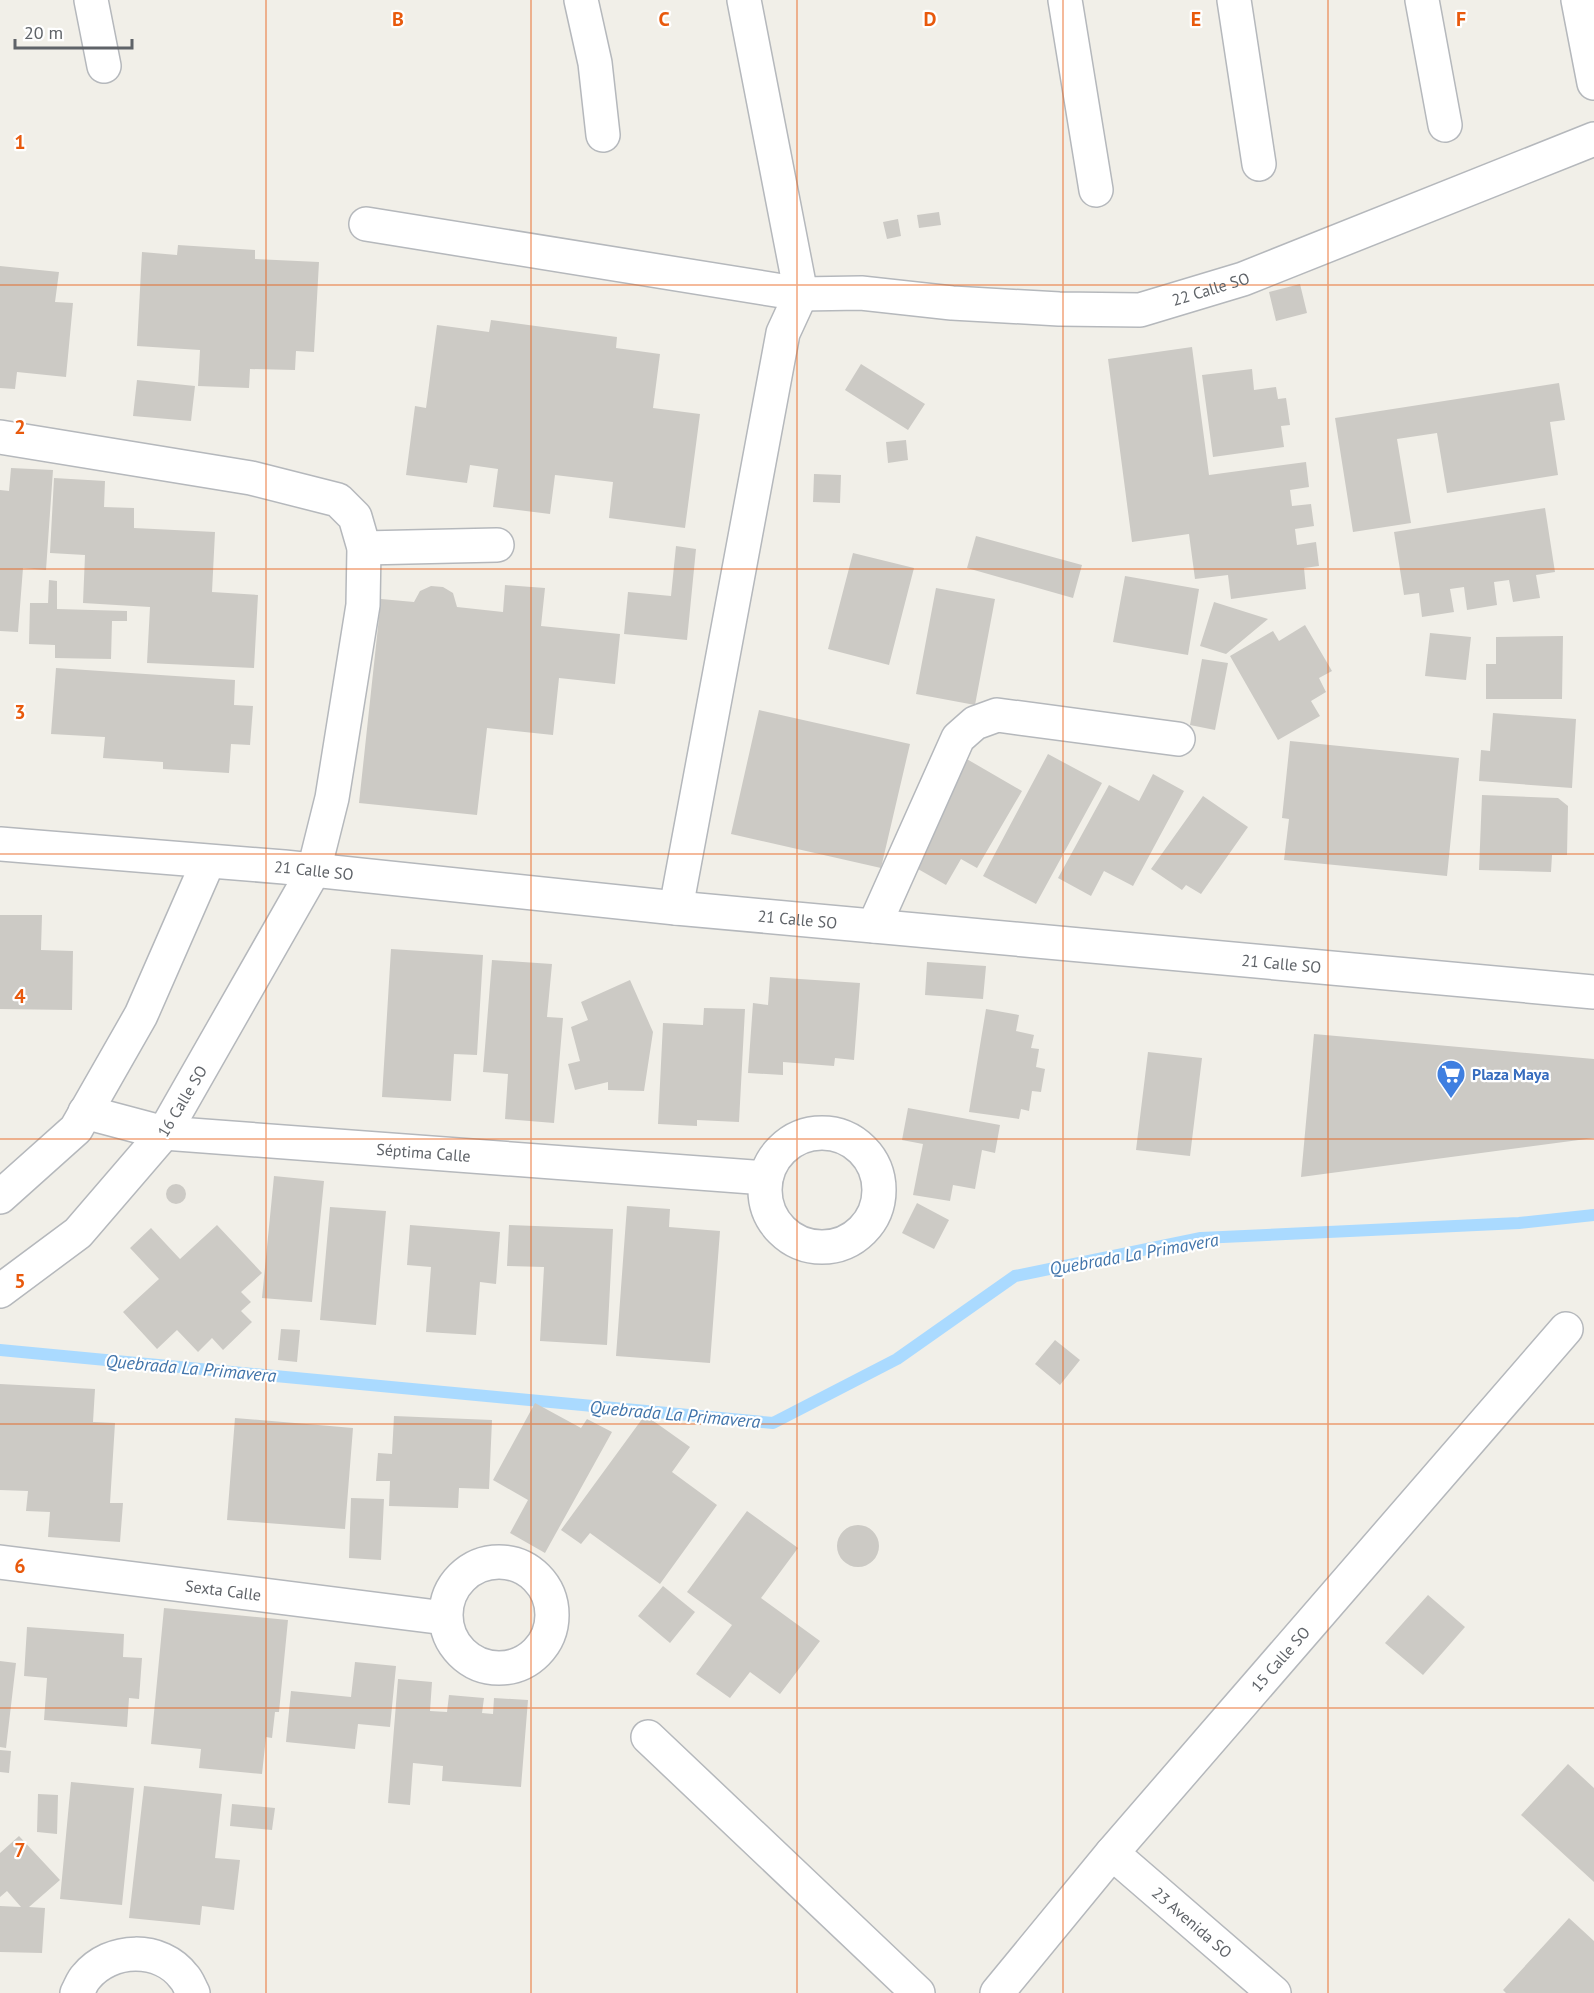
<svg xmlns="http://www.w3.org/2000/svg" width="1594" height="1993" font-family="'PT Sans',sans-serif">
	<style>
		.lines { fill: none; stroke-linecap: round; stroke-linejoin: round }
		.stream { stroke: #aadaff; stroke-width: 12 }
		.building { fill: #cccac5 }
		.minor-casing { stroke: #b5b8bc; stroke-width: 36 }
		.minor { stroke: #fff; stroke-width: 33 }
		.grid { fill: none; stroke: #e8590c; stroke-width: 1.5; stroke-opacity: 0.55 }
		.labels { text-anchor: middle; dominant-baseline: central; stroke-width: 4.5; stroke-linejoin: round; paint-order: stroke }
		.street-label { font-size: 16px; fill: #5f6368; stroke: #fff }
		.shop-label { font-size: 16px; font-weight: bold; fill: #366cbe; stroke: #fff; text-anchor: start }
		.water-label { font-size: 18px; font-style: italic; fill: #4174aa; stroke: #fff }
		.grid-label { font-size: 20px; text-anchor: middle; font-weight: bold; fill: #e8590c; stroke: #fff; stroke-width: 4.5; stroke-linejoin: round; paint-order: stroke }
	</style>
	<rect width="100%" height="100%" fill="#f1efe8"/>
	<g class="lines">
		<path class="stream" d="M0 1350 773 1423 897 1359 1015 1276 1201 1238 1519 1223 1594 1215"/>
	</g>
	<path class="building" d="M939 212 941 225 919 228 917 215Z
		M898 219 901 236 887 239 883 222Z
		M178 245 255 250V259L319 262 314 352 296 351 295 370 250 369 249 388 198 386 200 350 137 346 142 252 177 255Z
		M0 266 59 272 55 302 73 303 66 377 17 372 15 389 0 388Z
		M1300 284 1307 313 1276 321 1269 292Z
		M491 320 617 337 616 348 660 354 653 408 700 414 685 528 609 518 613 482 555 475 550 514 493 507 498 469 470 465 467 483 406 475 415 406 426 408 437 325 489 332Z
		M1192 347 1209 475 1306 462 1309 487 1290 490 1292 506 1311 504 1314 526 1295 529 1297 545 1316 542 1319 566 1304 568 1306 589 1231 599 1228 575 1195 579 1189 534 1132 542 1108 359Z
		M861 364 925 404 908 430 845 390Z
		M1252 369 1254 390 1276 387 1278 399 1286 398 1290 425 1281 426 1284 447 1213 457 1202 375Z
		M137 380 195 386 191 421 133 416Z
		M1559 383 1565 420 1550 422 1558 475 1447 493 1437 433 1397 439 1411 523 1353 532 1335 418Z
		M906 440 908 460 888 463 886 442Z
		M11 468 53 470 46 570 23 568 18 632 0 631V490L9 491Z
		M814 474 841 475 840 503 813 502Z
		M54 478 105 481 104 507 134 508V528L215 532 212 592 258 595 254 668 147 663 150 607 83 603 85 555 50 553Z
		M1545 508 1555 572 1536 575 1540 598 1513 602 1509 580 1494 582 1497 605 1467 610 1464 587 1450 589 1454 612 1422 617 1419 593 1404 595 1394 532Z
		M976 536 1082 565 1073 598 967 568Z
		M676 546 696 549 687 640 624 634 628 592 671 596Z
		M853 553 914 568 889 665 828 649Z
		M1125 576 1199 589 1188 655 1113 642Z
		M49 580 57 581V609L127 611V621H112L111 659 55 658V645L29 644 30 603H48Z
		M505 585 545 588 541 626 620 634 615 684 559 678 553 735 487 728 477 815 359 803 381 599 414 602 420 591 431 586 443 587 453 593 457 607 503 612Z
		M936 588 995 599 975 705 916 694Z
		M1214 602 1268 619 1226 654 1200 646Z
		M1305 625 1332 671 1319 678 1326 692 1311 701 1320 716 1278 740 1230 656 1273 631 1279 641Z
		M1430 633 1471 637 1466 680 1425 676Z
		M1563 636 1562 699H1486V664H1496V637Z
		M1202 659 1228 663 1215 730 1190 725Z
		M56 668 235 680 234 705 253 706 250 745 231 744 229 773 163 769V762L103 758 105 737 51 734Z
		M759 710 910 744 881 868 731 834Z
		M1493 713 1576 719 1572 788 1479 781 1481 750 1490 751Z
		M1290 741 1459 758 1447 876 1284 860 1289 819 1282 818Z
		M1048 754 1102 783 1036 904 983 876Z
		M965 758 1022 791 977 868 961 859 946 885 904 861Z
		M1153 774 1184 791 1133 886 1104 871 1091 896 1058 878 1109 785 1139 801Z
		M1482 795 1558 798 1568 806 1567 855H1552L1551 872 1479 870Z
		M1203 796 1248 827 1201 894 1186 885 1182 890 1151 869Z
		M0 915H42L41 950 73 951 72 1010 0 1009Z
		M391 949 483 955 477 1055 454 1054 451 1101 382 1097Z
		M492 960 552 964 547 1017 563 1018 554 1123 505 1119 508 1074 483 1072Z
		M927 962 986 966 983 999 925 995Z
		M770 977 860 983 854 1060 835 1058 834 1066 783 1062V1075L748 1073 753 1003 768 1005Z
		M630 980 653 1032 644 1091 608 1090V1082L575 1090 568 1064 580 1061 571 1027 588 1020 581 1002Z
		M704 1008 745 1009 739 1122 697 1120V1126L658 1124 663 1023 703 1025Z
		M986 1009 1019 1015 1016 1031 1034 1035 1031 1048 1039 1049 1036 1067 1045 1069 1041 1092 1032 1091 1029 1111 1021 1109 1019 1119 969 1112Z
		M1314 1034 1594 1059V1138L1301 1177Z
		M1148 1052 1202 1058 1190 1156 1136 1150Z
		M908 1108 1000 1125 995 1153 982 1150 975 1189 953 1185 950 1201 913 1195 923 1144 902 1140Z
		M274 1176 324 1181 312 1302 262 1298Z
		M166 1194a10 10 0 1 1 20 0a10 10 0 1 1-20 0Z
		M917 1203 949 1220 934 1249 902 1233Z
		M627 1206 670 1209 669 1227 720 1231 710 1363 616 1356Z
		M330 1207 386 1211 376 1325 320 1320Z
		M217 1225 262 1273 241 1292 251 1302 241 1311 252 1322 223 1350 212 1338 198 1352 177 1330 157 1349 123 1312 159 1279 130 1248 151 1228 180 1259Z
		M410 1225 500 1232 496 1284 480 1282 476 1335 426 1332 431 1267 407 1265Z
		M509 1225 613 1229 607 1345 540 1341 544 1267 507 1266Z
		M281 1329 300 1330 297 1362 278 1360Z
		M1055 1340 1080 1360 1060 1385 1035 1364Z
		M0 1384 95 1389 93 1422 115 1423 110 1503H123L120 1542 48 1537 50 1512 26 1511 28 1491 0 1490Z
		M535 1403 581 1428 587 1419 612 1432 545 1553 510 1533 528 1500 493 1480Z
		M645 1415 690 1447 672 1472 717 1505 660 1584 590 1533 581 1544 561 1530Z
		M394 1416 492 1420 489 1489 459 1488 458 1508 389 1506 390 1481H376L378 1453 392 1454Z
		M235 1418 353 1428 345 1529 227 1520Z
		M351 1498 384 1499 381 1560 349 1558Z
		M747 1511 798 1548 761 1598 820 1641 780 1694 750 1672 730 1698 696 1674 732 1625 687 1592Z
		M837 1546a21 21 0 1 1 42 0a21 21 0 1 1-42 0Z
		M663 1586 695 1612 670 1643 638 1616Z
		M1428 1595 1465 1627 1423 1675 1385 1643Z
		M164 1608 288 1620 279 1712H275L272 1738 266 1737 262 1774 199 1768 201 1749 151 1744Z
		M27 1627 124 1634 123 1657 142 1658 139 1699 129 1698 127 1727 44 1720 47 1678 24 1676Z
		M0 1661 16 1663 6 1748 0 1747Z
		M355 1662 396 1666 390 1727 358 1724 355 1749 286 1742 291 1691 351 1697Z
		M398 1679 432 1682 430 1711 447 1712 449 1695 484 1698 482 1713 493 1714 494 1698 528 1700 521 1787 442 1781 443 1766 413 1763 410 1805 388 1803Z
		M0 1750 11 1751 9 1773 0 1772Z
		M1568 1764 1594 1788V1882L1521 1815Z
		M71 1782 134 1788 122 1905 60 1899Z
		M144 1786 222 1794 215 1858 240 1860 234 1910 202 1906 200 1925 129 1918Z
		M38 1794 58 1795 57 1834 37 1832Z
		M232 1804 275 1808 272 1830 230 1826Z
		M19 1836 60 1880 29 1907 45 1908 42 1953 0 1952V1906L21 1907 7 1891 0 1897V1853Z
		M1569 1918 1594 1941V1993H1506L1503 1990Z"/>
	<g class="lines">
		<g class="minor-casing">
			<g id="minor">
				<path d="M91 0 104 66"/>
				<path d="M581 0 595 63 603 135"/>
				<path d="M1065 0 1096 190"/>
				<path d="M1234 0 1259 164"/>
				<path d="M1422 0 1445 125"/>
				<path d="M1578 0 1594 83"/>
				<path id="s1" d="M366 224 801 294 861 293 952 303 1059 309 1140 310 1243 279 1594 139"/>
				<path d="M0 437 251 478 338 500 355 517 364 548 363 605 332 798 314 870 164 1133 78 1233 0 1291"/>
				<path d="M364 548 497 545"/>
				<path id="s2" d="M0 844 284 867 676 908 1594 992"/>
				<path d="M676 908 783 333 801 294 744 0"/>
				<path d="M874 926 958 738 975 723 997 715 1178 739"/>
				<path id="s3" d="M85 1112 164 1133 766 1178"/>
				<circle cx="822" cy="1190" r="57"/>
				<path d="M0 1197 76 1129 141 1015 208 862"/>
				<path id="s4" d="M0 1562 445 1618"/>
				<circle cx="499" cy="1615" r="53"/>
				<path d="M648 1737 918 1993"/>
				<path id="s5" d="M1112 1853 1274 1993"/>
				<path d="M77 1993C80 1988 82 1981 86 1977 110 1947 161 1946 184 1977 188 1981 190 1988 193 1993"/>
				<path id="s6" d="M997 1993 1112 1853 1566 1329"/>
			</g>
		</g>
		<use href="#minor" class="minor"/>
	</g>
	<path class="grid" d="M266 0V1993M531 0V1993M797 0V1993M1063 0V1993M1328 0V1993M0 285H1594M0 569H1594M0 854H1594M0 1139H1594M0 1424H1594M0 1708H1594"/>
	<defs>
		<g id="supermarket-pin" transform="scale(1.5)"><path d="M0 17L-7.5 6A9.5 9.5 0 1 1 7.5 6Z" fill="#3f7fe0" stroke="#fff"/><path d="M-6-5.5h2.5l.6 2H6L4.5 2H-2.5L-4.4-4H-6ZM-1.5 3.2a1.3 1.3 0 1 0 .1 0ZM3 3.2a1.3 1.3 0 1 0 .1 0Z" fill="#fff"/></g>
	</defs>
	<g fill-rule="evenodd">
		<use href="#supermarket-pin" x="1451" y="1074"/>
	</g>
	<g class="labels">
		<g class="street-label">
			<text stroke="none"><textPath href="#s1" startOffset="854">22 Calle SO</textPath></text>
			<text stroke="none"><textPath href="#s2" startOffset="315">21 Calle SO</textPath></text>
			<text stroke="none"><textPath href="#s2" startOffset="801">21 Calle SO</textPath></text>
			<text stroke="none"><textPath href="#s2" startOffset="1287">21 Calle SO</textPath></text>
			<text transform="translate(182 1101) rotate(-59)">16 Calle SO</text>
			<text stroke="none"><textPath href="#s3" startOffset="342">Séptima Calle</textPath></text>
			<text stroke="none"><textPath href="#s4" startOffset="225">Sexta Calle</textPath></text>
			<text stroke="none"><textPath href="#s6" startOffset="438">15 Calle SO</textPath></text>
			<text stroke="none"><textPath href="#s5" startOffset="106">23 Avenida SO</textPath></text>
		</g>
		<g class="shop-label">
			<text x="1472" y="1074">Plaza Maya</text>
		</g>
		<g class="water-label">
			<text transform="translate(1134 1254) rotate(-10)">Quebrada La Primavera</text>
			<text transform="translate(191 1368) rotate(5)">Quebrada La Primavera</text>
			<text transform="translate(675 1414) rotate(5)">Quebrada La Primavera</text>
		</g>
	</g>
	<g class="grid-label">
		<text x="398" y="26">B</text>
		<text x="664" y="26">C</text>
		<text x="930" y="26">D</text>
		<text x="1196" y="26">E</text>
		<text x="1461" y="26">F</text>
		<text x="20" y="149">1</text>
		<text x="20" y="434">2</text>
		<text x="20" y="719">3</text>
		<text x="20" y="1003">4</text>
		<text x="20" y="1288">5</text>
		<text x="20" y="1573">6</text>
		<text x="20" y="1857">7</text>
	</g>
	<path d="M15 39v9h117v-9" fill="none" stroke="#5f6368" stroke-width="3"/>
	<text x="24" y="39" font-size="18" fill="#5f6368" stroke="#ffffff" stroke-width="4.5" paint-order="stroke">20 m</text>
</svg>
